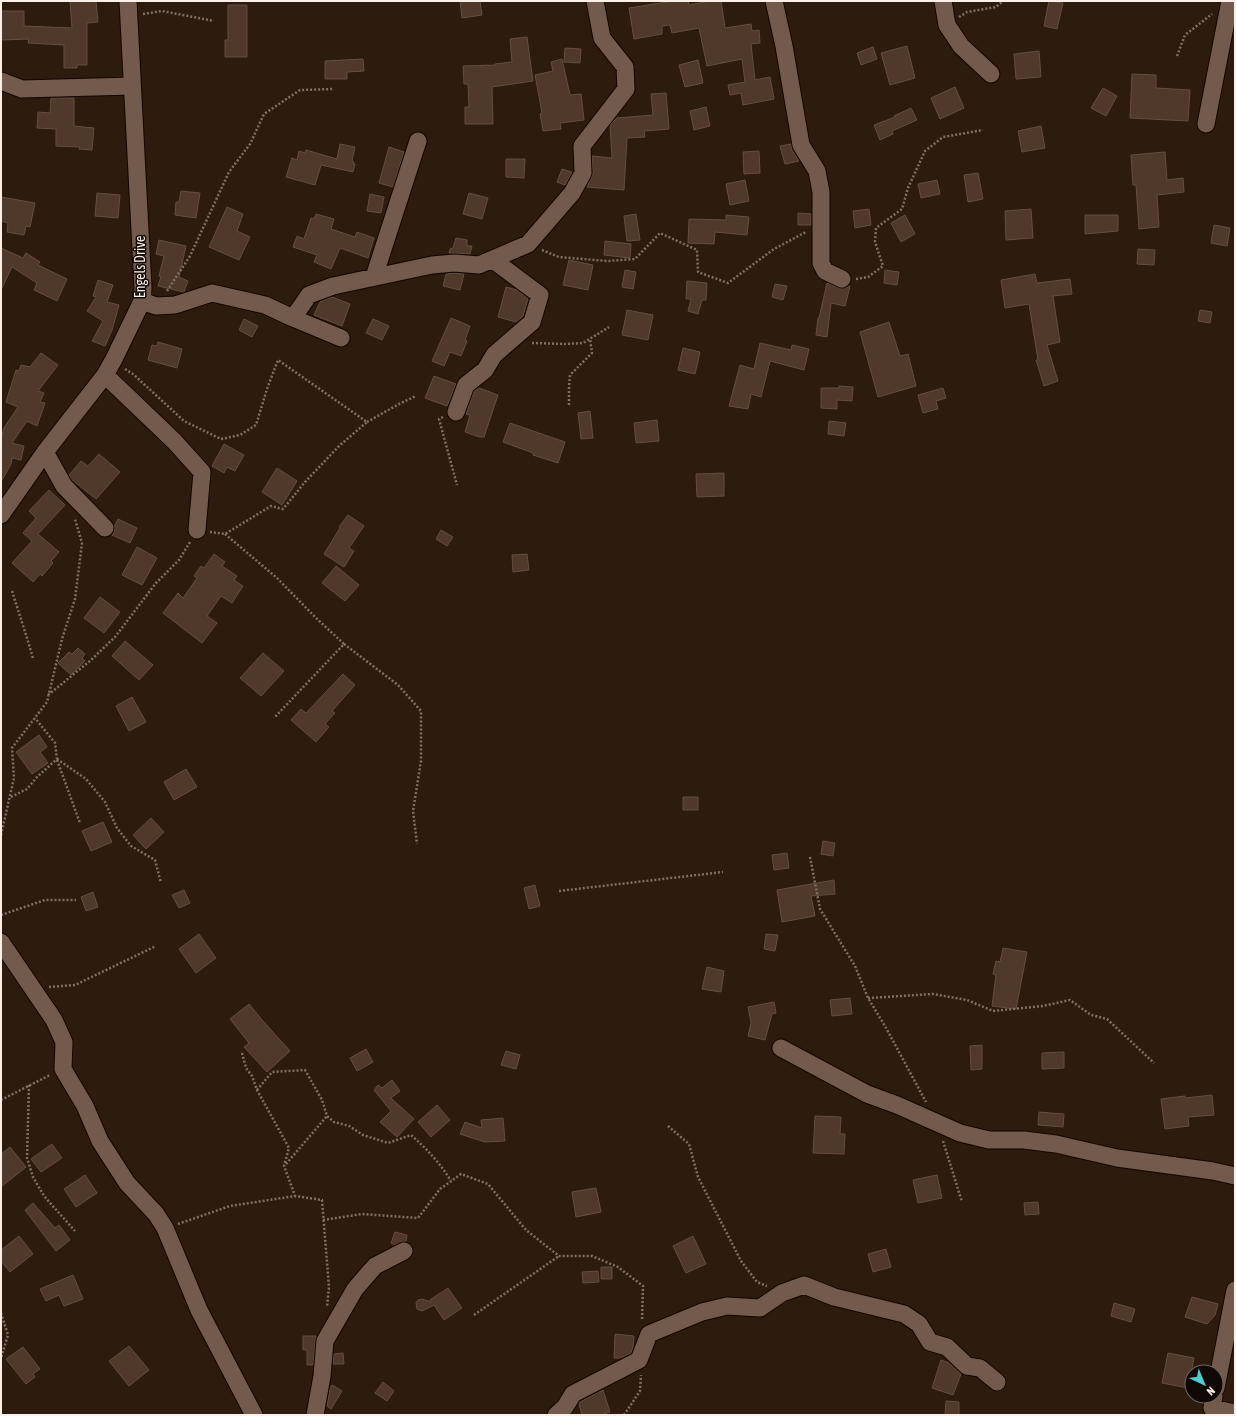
<svg xmlns="http://www.w3.org/2000/svg" width="1236" height="1416" font-family="'Asap Condensed',sans-serif">
	<style>
		.building { fill: #4e392b; stroke: #644e40 }
		.lines { fill: none; stroke-linecap: round; stroke-linejoin: round }
		.minor-casing { stroke: #150500; stroke-width: 19 }
		.path { stroke: #817064; stroke-width: 2.5; stroke-dasharray: 2 2; stroke-linecap: butt }
		.minor { stroke: #725b4c; stroke-width: 17 }
		.labels { text-anchor: middle; dominant-baseline: central; stroke-width: 3; stroke-linejoin: round; paint-order: stroke }
		.street-label { font-size: 14px; fill: #fef0e7; stroke: #100804 }
	</style>
	<rect width="100%" height="100%" fill="#2d1b0d"/>
	<path class="building" d="M70 1H96L98 22 87 23V65H77V68H64V45L28 43 29 39 1 40V11H24V26L72 28Z
		M460 1H480L482 15 462 18Z
		M673 1H688L689 5 710 1H721L725 28 751 24 752 31 759 30 760 43 751 44 755 80 770 77 774 99 743 105 741 93 730 95 728 85 745 82 742 59 707 66 699 28 672 33 670 25 662 26V34L634 39 629 8Z
		M1049 1 1063 3 1057 29 1044 26Z
		M228 5H247V57H225V40H228Z
		M527 37 533 81 492 87 493 124H465V107H469L468 84H464L463 66 495 65V64L512 62 510 39Z
		M907 46 915 78 890 85 881 53Z
		M873 47 877 59 861 65 857 53Z
		M565 48 581 49 580 63 564 62Z
		M1039 51 1041 77 1016 79 1014 54Z
		M363 59 364 71 347 72V79H325V61Z
		M562 59 570 95 581 94 584 120 560 123 561 129 543 131 540 114 542 113 535 75 553 71 551 62Z
		M698 60 703 83 685 87 679 65Z
		M1132 74 1156 75V88L1190 90 1188 121 1130 118Z
		M955 87 964 108 940 119 931 98Z
		M1103 88 1117 96 1106 116 1091 108Z
		M666 93 669 129 644 131 645 137 627 138 624 190 587 187 593 173 592 156 612 158 610 125 617 118 653 115 651 94Z
		M51 98H74V126L94 128 92 150 79 149 80 147 56 146V129L37 128 38 112 50 113Z
		M706 107 710 126 694 130 690 111Z
		M911 108 917 120 892 131 893 134 880 140 874 125 895 117 894 116Z
		M1041 126 1045 148 1022 152 1018 131Z
		M340 144 355 147 352 161 354 162 353 164H355L353 172 321 165 315 185 286 177 292 158 297 160 299 151 305 153 306 150 337 159Z
		M791 144 792 150 799 161 785 164 780 146Z
		M389 147 404 152 393 187 379 183Z
		M759 151 760 173 744 174 743 152Z
		M1165 152 1167 180 1183 178 1184 192 1157 195 1159 227 1139 229 1136 185H1133L1131 155Z
		M506 159H525L524 178 506 177Z
		M562 169 572 172 565 185 557 182Z
		M978 173 983 199 968 202 964 175Z
		M745 180 749 201 730 205 726 184Z
		M937 180 940 194 921 198 918 184Z
		M181 191 200 193 196 218 175 215 176 202H179Z
		M97 193 120 195 118 218 95 216Z
		M469 193 488 198 482 219 463 214Z
		M370 194 384 197 381 213 367 211Z
		M1 197 35 203 30 227 26 226 24 235 7 232 8 223 1 221Z
		M227 207 243 214 237 231 250 237 239 260 209 247Z
		M869 209 871 225 855 228 853 211Z
		M1031 209 1033 238 1006 240 1005 211Z
		M798 213 811 214V225H798Z
		M316 214 334 219 331 229 355 237 357 232 374 238 368 258 340 248 331 269 314 262 317 255 293 247 297 236 304 239 311 218 314 219Z
		M636 214 640 240 627 241 624 216Z
		M726 215 749 217 747 235 715 232 714 244 688 243 689 219 726 220Z
		M905 215 915 234 901 242 891 223Z
		M1085 215H1118V231L1085 234Z
		M1214 225 1230 228 1227 246 1211 243Z
		M456 238 467 240V246H472L470 254 449 253 450 249 453 248Z
		M159 240 186 246 179 277 188 281 184 292 158 286 161 277 159 276 164 256 156 254Z
		M605 241 631 244 630 258 604 255Z
		M1 248 23 258 26 253 40 262 38 265 67 279 57 301 34 290 37 283 12 267 1 290Z
		M1138 249 1155 250 1154 265 1137 264Z
		M569 260 593 265 588 290 563 285Z
		M625 270 636 272 633 289 622 287Z
		M885 270 899 272 897 285 884 283Z
		M454 273 464 274 460 290 443 286 446 274Z
		M1035 274 1037 283 1070 279 1072 294 1053 296 1060 342 1047 345 1058 381 1044 386 1036 360H1038L1029 304 1005 308 1001 280Z
		M98 280 113 285 107 302 119 305 112 330 105 346 92 341 103 321 87 311 96 297 93 296Z
		M687 281 707 283 706 300H702L698 314 688 311 691 299H686Z
		M827 283 842 289 850 286 845 306 831 303 827 337 816 335 818 318H819Z
		M775 284 787 286 783 300 772 297Z
		M506 287 517 290 528 299 523 316 516 322 498 317Z
		M332 297 350 304 342 326 314 315 320 302Z
		M627 310 653 315 648 340 622 335Z
		M1200 310 1212 312 1210 323 1198 321Z
		M451 318 470 326 465 340 467 341 461 356 450 352 444 366 432 361Z
		M244 319 258 326 252 337 239 330Z
		M373 319 389 326 382 340 366 333Z
		M889 322 900 356 908 354 916 386 878 397 860 332Z
		M158 342 182 349 177 368 148 360 152 345 157 346Z
		M760 343 791 350 792 345 809 349 804 370 770 361 761 397 751 394 748 409 729 406 740 365 754 369Z
		M683 348 700 352 695 374 678 370Z
		M41 353 58 365 38 391 44 393 40 402 45 403 37 426 27 421 12 443 24 446 21 460 12 458 11 464 1 482V438L4 428 18 407 6 402 16 370 19 371 21 365 30 367Z
		M434 376 456 384 447 406 425 398Z
		M839 386 853 387 852 401 837 400V409L821 408V388H839Z
		M479 388 498 395 484 437H479L465 432 470 415 466 414 474 391Z
		M943 388 946 398 936 401 938 409 923 413 918 395Z
		M590 411 593 438 581 439 578 413Z
		M657 420 659 441 636 443 634 423Z
		M829 421 846 423 844 436 828 434Z
		M510 423 565 442 558 463 533 455V453L503 442Z
		M224 444 244 455 235 471 227 467 224 473 212 466Z
		M99 454 120 472 96 499 71 479 69 475 81 461 88 466Z
		M277 468 297 481 282 505 262 492Z
		M724 473V496L697 497 696 474Z
		M49 490 65 505 38 534 59 552 51 561 53 563 42 576 40 574 33 582 12 563 32 541 23 533 36 518 29 511Z
		M348 515 364 526 349 548 354 551 344 567 324 554 340 528 339 527Z
		M118 519 137 528 130 543 112 535 114 531 115 525Z
		M441 530 453 537 447 546 436 539Z
		M137 547 157 558 142 585 122 575Z
		M214 554 225 562 222 566 237 576 234 580 243 586 232 603 221 596 207 616 217 623 202 643 163 613 178 593 183 598 197 578 194 576 201 566 204 568Z
		M527 554 529 570 513 572 512 555Z
		M336 566 359 585 345 601 322 583Z
		M100 597 120 612 104 633 84 618Z
		M125 641 153 665 139 680 112 656Z
		M78 648 85 654 82 658 85 661 71 675 58 663 69 652 72 654Z
		M263 653 284 671 261 696 240 678Z
		M343 674 355 685 332 711 335 713 325 724 329 727 316 742 291 720 301 709 306 713Z
		M132 697 146 722 129 731 116 706Z
		M39 735 47 747 40 752 48 763 32 774 16 752Z
		M186 769 197 787 174 800 164 782Z
		M683 797H698V810H683Z
		M151 818 164 832 146 849 133 835Z
		M103 822 112 842 91 851 82 831Z
		M823 841 835 843 833 856 821 854Z
		M787 853 789 868 774 870 772 855Z
		M834 880 835 894 811 896 815 916 782 922 777 890Z
		M535 885 540 906 529 909 524 888Z
		M184 890 190 903 179 908 172 895Z
		M93 892 98 907 86 911 81 897Z
		M199 934 216 958 196 973 179 949Z
		M766 934 778 935 775 951 764 949Z
		M1003 948 1027 952 1016 1009 992 1006 996 975 993 974 996 961 1000 962Z
		M707 967 724 971 721 992 702 989Z
		M850 998 852 1014 832 1016 830 1000Z
		M774 1002 776 1013 772 1014 765 1040 748 1036 751 1023 748 1007Z
		M249 1004 262 1020 290 1051 267 1072 244 1047 249 1043 230 1019Z
		M982 1045V1069L971 1070 970 1046Z
		M366 1049 373 1062 357 1071 350 1058Z
		M506 1051 520 1055 516 1069 501 1065Z
		M1064 1052V1068L1042 1069V1053Z
		M392 1080 400 1091 391 1098 414 1119 397 1137 380 1122 391 1111 374 1090 378 1085 382 1088Z
		M1212 1095 1214 1115 1188 1117 1189 1126 1165 1129 1161 1099 1185 1096V1098Z
		M437 1105 450 1120 431 1137 418 1122Z
		M1039 1112 1064 1114 1063 1127 1038 1125Z
		M815 1116 841 1117 840 1134H845L844 1154 813 1153Z
		M503 1118 505 1141 485 1142 460 1134 465 1122 482 1128 481 1120Z
		M52 1144 62 1158 41 1172 31 1159Z
		M10 1147 26 1167 1 1187V1154Z
		M85 1175 97 1193 76 1207 64 1189Z
		M937 1175 942 1198 918 1203 913 1180Z
		M596 1188 601 1212 576 1217 572 1192Z
		M1038 1202 1039 1214 1025 1215 1024 1203Z
		M33 1203 55 1228 59 1225 70 1240 56 1251 25 1210Z
		M395 1232 407 1235 406 1241 400 1242 395 1245 391 1243Z
		M19 1236 33 1254 10 1272 1 1261V1250Z
		M693 1236 706 1264 686 1273 673 1246Z
		M886 1249 891 1267 873 1272 868 1254Z
		M601 1267H612V1279H601Z
		M598 1271 599 1282 583 1283 582 1272Z
		M73 1275 83 1299 64 1306 59 1295 46 1301 40 1289Z
		M448 1288 462 1308 444 1320 434 1305 422 1311 417 1309 416 1303 418 1300 422 1299 431 1302 430 1300Z
		M1192 1297 1218 1304 1215 1315 1207 1324 1185 1317Z
		M1114 1303 1135 1309 1131 1322 1111 1316Z
		M615 1334 634 1336 633 1347 631 1353 620 1358H614Z
		M303 1336H316L313 1365H307V1350H303Z
		M129 1346 149 1370 129 1386 109 1361Z
		M23 1347 40 1369 33 1374 35 1377 26 1384 6 1359Z
		M343 1353 344 1364H333L334 1354Z
		M1168 1353 1194 1358 1188 1388 1162 1383Z
		M941 1360 949 1363 961 1374 953 1395 932 1388Z
		M383 1382 394 1391 387 1401 375 1393Z
		M332 1385 342 1391 331 1409 327 1406 330 1389Z
		M603 1390 610 1412 601 1415H582L579 1404 580 1402Z
		M946 1401 959 1402V1415H945Z"/>
	<g class="lines">
		<g class="minor-casing">
			<path id="minor" d="M774 1 784 46 801 145 817 171 821 192V263L825 271 842 279
				M943 1 947 25 961 46 991 74
				M1 81 22 89 132 86
				M1206 124 1230 1
				M374 277 418 141
				M142 301 156 306 175 305 212 293 265 305 293 318 309 295 333 286 432 265 454 263 479 265 528 244 572 193 583 173 582 146 626 89 625 67 602 38 595 1
				M293 318 341 338
				M105 375 174 441 202 472 197 530
				M456 412 466 385 485 370 494 355 532 322 540 295 493 260
				M45 452 64 486 105 528
				M1 515 45 452 105 375 114 359 142 301 143 288 128 1
				M1 942 54 1020 64 1042 63 1069 85 1106 100 1141 127 1183 156 1214 165 1228 199 1310 254 1415
				M781 1048 867 1094 897 1105 960 1133 989 1140H1024L1056 1144 1117 1158 1213 1171 1235 1176
				M1216 1388 1235 1290
				M1214 1396 1212 1408 1235 1413
				M315 1415 322 1376 325 1341 355 1289 375 1266 404 1251
				M556 1415 565 1407 573 1394 639 1360 649 1334 702 1312 727 1306 760 1308 782 1293 804 1285 834 1297 904 1314 919 1324 930 1342 947 1347 967 1366 980 1368 997 1382"/>
		</g>
		<path class="path" d="M143 14 162 11 214 21
			M959 17 967 12 996 7 1003 1
			M1177 56 1185 35 1212 14
			M542 250 559 257 607 261 635 259 660 233 697 250 698 272 728 283 774 249 806 232
			M856 279 868 277 883 266 875 242 876 228 902 209 908 188 925 151 943 137 983 130
			M167 291 190 256 229 172 250 144 264 114 300 90 334 89
			M532 343 565 344 583 343 609 327
			M125 369 133 374 184 421 221 439 240 435 256 425 267 389 278 360 367 422 339 446 305 482 283 509 271 506 225 534 210 532
			M569 405V387L570 375 592 353 590 339
			M443 417 439 419 457 485
			M367 422 399 404 416 396
			M225 534 277 578 315 617 344 644 274 718
			M12 591 27 638 33 658
			M344 644 398 685 421 711V761L413 811 417 844
			M48 695 90 661 115 637 156 583 179 560 190 542
			M57 759 86 779 105 802 117 828 131 846 155 860 161 883
			M57 760 80 823
			M11 797 27 789 37 777 57 759 55 743 35 718
			M1 835 14 778 12 748 47 702 62 639 75 599 82 543 75 519
			M810 857 820 909 855 966 868 998 885 1026 926 1102
			M559 891 723 872
			M1 915 45 900H76
			M49 987 75 985 156 946
			M868 998 933 994 967 1000 993 1011 1043 1006 1070 1000 1091 1015 1107 1019 1154 1063
			M242 1053 246 1068 252 1076 257 1090 289 1148 284 1166 295 1196
			M29 1085 27 1158 33 1177 44 1196 75 1231
			M257 1090 272 1072 305 1070 322 1100 327 1116 334 1122 349 1126 363 1135 388 1143 411 1135C427 1149 440 1163 451 1181
			M1 1100 50 1075
			M668 1126 689 1144 698 1177 741 1261 757 1282 767 1286
			M943 1141 962 1202
			M286 1164 327 1116
			M323 1220 362 1214 418 1218 440 1189 461 1174 488 1184 526 1230 559 1256H592L618 1267 643 1286 642 1321
			M178 1224 230 1206 295 1196 322 1200 329 1287 327 1307
			M1 1313 8 1335 1 1358
			M474 1315 559 1256
			M624 1415 640 1391 641 1375"/>
		<use href="#minor" class="minor"/>
	</g>
	<g class="labels">
		<g class="street-label">
			<text transform="translate(140 267) rotate(-90)">Engels Drive</text>
		</g>
	</g>
	<rect width="1236" height="1416" fill="none" stroke="#fef0e7" stroke-width="4"/>
	<g transform="translate(1204 1384) rotate(136)"><circle r="19" fill="#100804" stroke="#6f655f"/>
	<path d="M0-3L7 15L0 10L-7 15Z" fill="#51ccd3"/>
	<text y="-6" font-size="11" font-weight="bold" text-anchor="middle" fill="#fef0e7">N</text>
	</g>
</svg>
